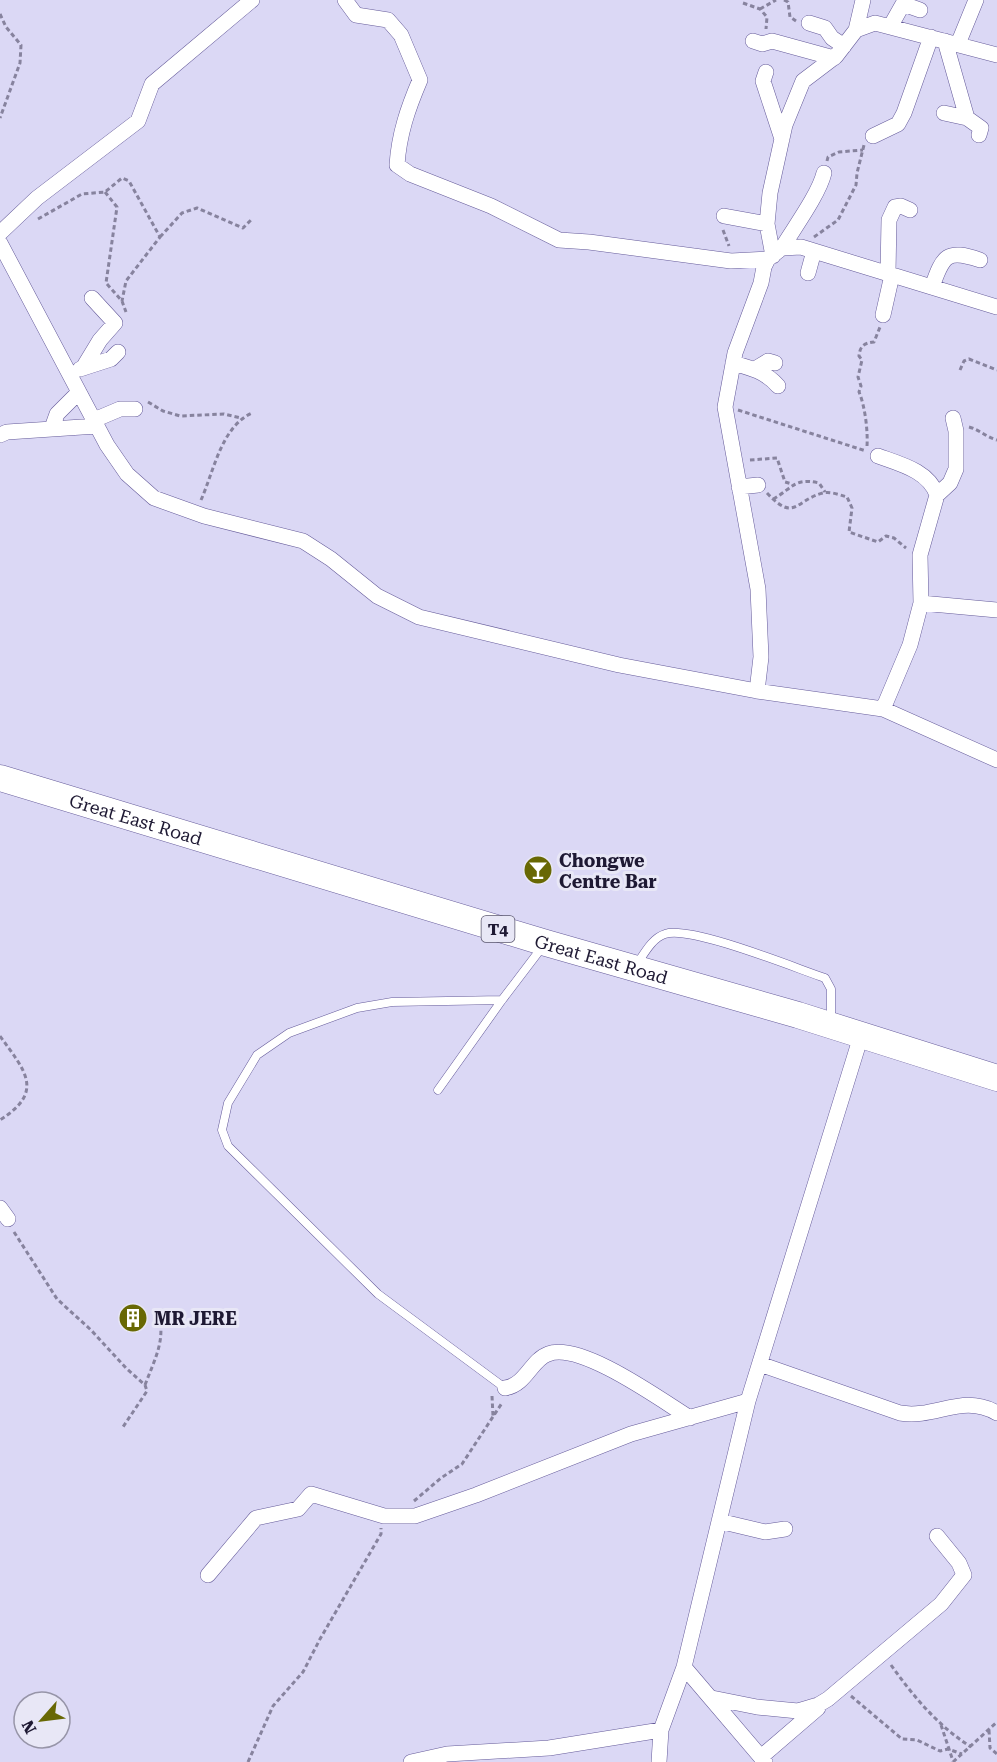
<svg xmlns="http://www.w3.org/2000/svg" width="997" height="1762" font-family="'Roboto Serif',serif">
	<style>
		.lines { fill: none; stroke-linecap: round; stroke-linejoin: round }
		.service-casing { stroke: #655b9a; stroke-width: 9 }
		.minor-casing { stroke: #655b9a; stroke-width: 16 }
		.trunk-casing { stroke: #655b9a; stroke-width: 27 }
		.path { stroke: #87839e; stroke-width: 3; stroke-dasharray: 4.5 3; stroke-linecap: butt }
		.service { stroke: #fff; stroke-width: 8 }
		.minor { stroke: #fff; stroke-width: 15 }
		.trunk { stroke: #fff; stroke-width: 26 }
		.labels { text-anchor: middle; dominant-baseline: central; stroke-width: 6; stroke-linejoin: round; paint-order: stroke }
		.shield { fill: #e8e7f6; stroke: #5b576e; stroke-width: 1.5 }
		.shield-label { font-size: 16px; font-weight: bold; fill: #1e1933 }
		.street-label { font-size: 18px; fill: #1e1933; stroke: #e8e7f6 }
		.poi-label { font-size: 18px; font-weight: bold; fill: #1e1933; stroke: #e8e7f6; text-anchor: start }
	</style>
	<rect width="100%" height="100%" fill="#dbd8f5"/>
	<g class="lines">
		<g class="service-casing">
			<path id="service" d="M637 964C644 954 652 938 665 934 690 925 795 968 825 978L831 989V1022
				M502 1000 392 1002 357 1008 289 1033 257 1055 228 1103 222 1130 228 1146 378 1294 505 1388
				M438 1090 502 1000 543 946"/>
		</g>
		<g class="minor-casing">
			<path id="minor" d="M345 0 356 15 388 20 401 35 420 80C408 108 399 134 397 165L410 174 491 206 559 240 589 242 731 261 768 259
				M809 23 825 28 832 38 844 46
				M890 27 903 4 920 10
				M856 30 875 23 997 55
				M753 41 762 44 772 41 834 58
				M945 41 967 118 981 128 979 135
				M958 44 976 0
				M766 72 763 81 782 139
				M944 113 967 118
				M873 136 898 124 904 113 931 37
				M724 216 767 224
				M0 233 37 198 138 121 152 84 252 0
				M0 243 107 445 127 474 154 498 204 516 303 541 331 559 377 596 419 617 619 665 757 691 883 709 997 760
				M782 248C794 228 819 194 824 173
				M773 256 767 224 770 193 785 125 803 81 836 56 856 30 863 0
				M808 273 814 251
				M888 273 889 220 895 207 901 206 910 210
				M932 287C943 255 947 249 980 260
				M883 315 892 275
				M733 363C751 368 766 372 778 386
				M83 368 100 340 115 323 92 298
				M80 369 111 359 118 352
				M755 369 768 361 775 363
				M94 420 120 409H135
				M52 428 57 414 79 392
				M0 435 7 432 97 426
				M878 456C900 464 929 471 937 495
				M739 487 758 485
				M921 603 920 555 937 495 950 483 956 469V431L953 418
				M757 691 761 657 758 589 725 407 735 353 761 283 764 267 768 259 782 248 801 247 997 307
				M883 709 910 645 921 603 997 610
				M0 1208 8 1219
				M760 1364 900 1413C936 1419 962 1393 997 1413
				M505 1388C526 1385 531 1360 548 1354 580 1341 661 1400 690 1418
				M719 1521 765 1532 785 1529
				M208 1575 256 1518 298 1509 311 1494 384 1516H415L476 1495 631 1434 748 1401
				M684 1667 765 1762
				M712 1698 757 1707 798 1711 818 1705 828 1699 941 1604 964 1575 959 1563 937 1536
				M761 1757 818 1708
				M411 1762 447 1754 549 1748 661 1730
				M659 1762 661 1730 684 1667 748 1401 861 1036"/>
		</g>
		<g class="trunk-casing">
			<g id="trunk">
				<path id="s1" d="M0 778 546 943 798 1015 997 1078"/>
			</g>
		</g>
		<path class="path" d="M784 0 788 2 790 17 796 21
			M743 3 760 9 767 17 766 29
			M760 9 776 0
			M0 14 6 27 21 45 20 63 0 118
			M827 161 828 157 839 152 863 150
			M105 192 117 207 106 283 122 301 126 312
			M38 219 82 194 105 192 122 178 129 181 160 237 126 281 122 301
			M723 230 729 246
			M160 237 182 213 197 208 243 228 252 219
			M814 237 838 220 856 185 857 173 864 145
			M960 370 964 361 969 359 997 370
			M148 402 163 411 180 416 224 414 241 418
			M738 410 866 451
			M969 427C980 430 986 437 997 440
			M867 446C868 431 865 406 859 392L861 386 858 377 862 360 859 356C860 346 864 343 874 342L880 327
			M750 460 777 458 785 482 792 484
			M767 493C795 523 795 500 823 493 830 491 840 495 847 497L852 508 849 532 878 542 886 536 894 538 906 548
			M773 499C792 489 794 477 819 483L825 492
			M201 500C214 471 221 427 252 413
			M0 1036C24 1070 46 1091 0 1120
			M14 1232 57 1299 91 1330 126 1368 145 1385 147 1391 123 1427
			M145 1385C155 1358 169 1335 155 1307
			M492 1396 493 1416
			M414 1501 441 1478 462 1464 502 1403
			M891 1665C913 1696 938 1726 971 1747
			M851 1696 902 1739 917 1740 940 1751 948 1749 962 1754
			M941 1725 953 1761
			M989 1730 990 1748 997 1754
			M248 1762 273 1706 303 1672 320 1639 381 1534V1528
			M953 1762 997 1722"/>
		<use href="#service" class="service"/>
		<use href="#minor" class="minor"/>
		<use href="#trunk" class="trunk"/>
	</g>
	<defs>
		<g id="bar-disc" transform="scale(1.5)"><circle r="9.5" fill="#686804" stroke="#e8e7f6"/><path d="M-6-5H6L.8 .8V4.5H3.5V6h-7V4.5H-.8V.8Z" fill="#fff"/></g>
		<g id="building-disc" transform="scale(1.5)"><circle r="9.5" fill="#686804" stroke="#e8e7f6"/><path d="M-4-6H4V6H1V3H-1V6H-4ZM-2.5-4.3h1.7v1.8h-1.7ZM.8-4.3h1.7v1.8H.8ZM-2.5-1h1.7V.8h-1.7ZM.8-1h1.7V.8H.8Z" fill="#fff"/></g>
	</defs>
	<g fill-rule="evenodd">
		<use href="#bar-disc" x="538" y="870"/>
		<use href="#building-disc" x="133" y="1318"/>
	</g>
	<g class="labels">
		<rect class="shield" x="481.5" y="916" width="33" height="26" rx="4.5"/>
		<g class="shield-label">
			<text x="498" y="929">T4</text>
		</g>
		<g class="street-label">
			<text stroke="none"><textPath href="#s1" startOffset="142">Great East Road</textPath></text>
			<text stroke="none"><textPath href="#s1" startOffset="628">Great East Road</textPath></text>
		</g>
		<g class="poi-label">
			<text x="559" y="860">Chongwe<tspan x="559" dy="21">Centre Bar</tspan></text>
			<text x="154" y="1318">MR JERE</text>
		</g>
	</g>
	<g transform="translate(42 1720) rotate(242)"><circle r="28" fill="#e8e7f6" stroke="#9795a8" stroke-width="1.5"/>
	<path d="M0-4.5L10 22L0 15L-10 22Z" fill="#686804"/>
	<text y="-9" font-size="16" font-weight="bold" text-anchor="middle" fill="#1e1933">N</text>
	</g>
</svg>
